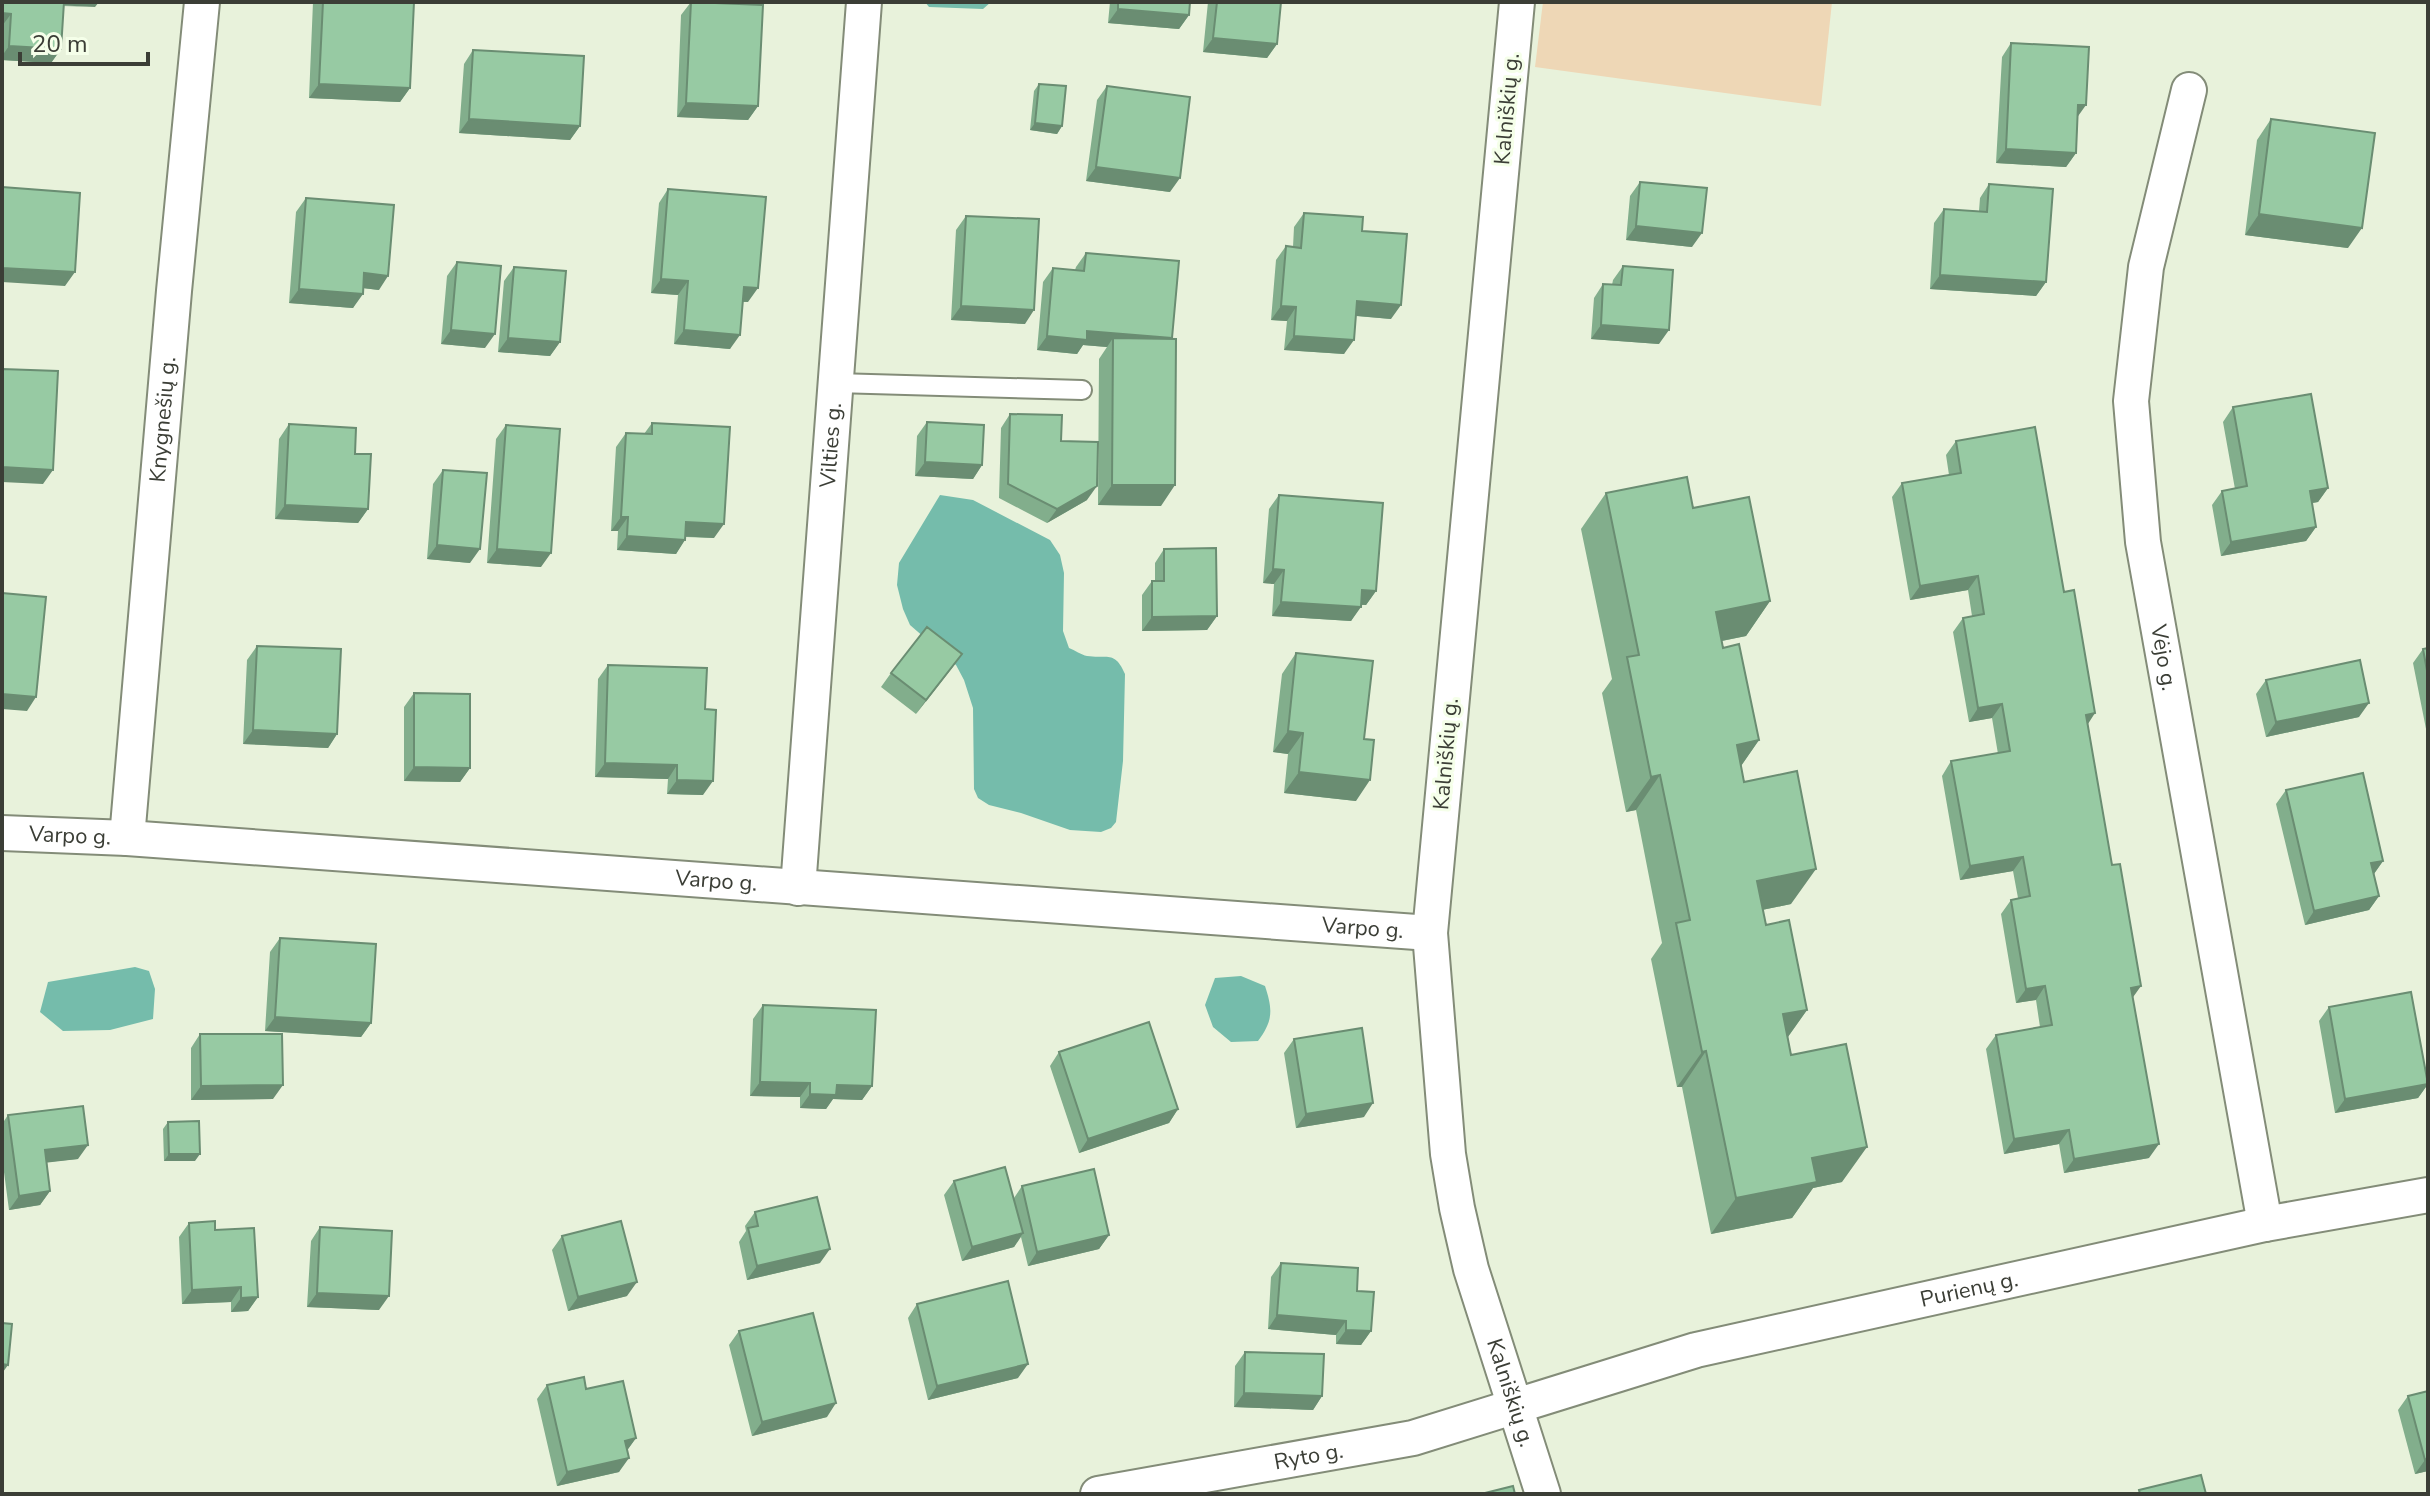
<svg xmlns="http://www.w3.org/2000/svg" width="2430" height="1496" font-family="'Nunito Sans',sans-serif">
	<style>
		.green { fill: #eed7b6 }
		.water { fill: #75bcab }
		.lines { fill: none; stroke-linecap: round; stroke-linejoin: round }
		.lane-casing { stroke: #838c78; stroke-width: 22 }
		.street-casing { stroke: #838c78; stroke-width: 38 }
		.lane { stroke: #fff; stroke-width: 18 }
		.street { stroke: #fff; stroke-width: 34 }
		.wall { fill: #82ae8c }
		.shaded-wall { fill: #6a8d72 }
		.building { fill: #97caa3; stroke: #6a8d72; stroke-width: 2 }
		.labels { text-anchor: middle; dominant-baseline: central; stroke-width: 6; stroke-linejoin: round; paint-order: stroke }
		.street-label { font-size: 22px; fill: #3b3e36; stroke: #f5ffe9 }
	</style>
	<rect width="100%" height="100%" fill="#e8f2db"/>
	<path class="green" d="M1543 2H1832L1821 106 1535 67Z"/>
	<path class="water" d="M925 2H991L983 9 929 7Z
		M940 495 973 500 1050 540 1060 555 1064 573 1063 631 1069 648C1075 650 1081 655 1087 656 1107 659 1115 650 1125 674L1123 761 1116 822 1111 828 1101 832 1070 830 1021 813 989 805 978 798 974 789 973 708 964 680 956 665 910 625 903 609 897 585 899 563Z
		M135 967 149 971 155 989 153 1019 110 1030 63 1031 40 1012 48 982Z
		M1241 976 1265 986C1273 1010 1273 1021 1258 1041L1231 1042 1213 1027 1205 1005 1215 978Z"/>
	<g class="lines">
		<g class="lane-casing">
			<path id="lane" d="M836 383 1082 390"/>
		</g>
		<g class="street-casing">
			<g id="street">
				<path id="s1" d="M1517 2 1430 933 1448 1154 1457 1208 1471 1269 1543 1494"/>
				<path id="s2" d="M2189 90 2146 267 2131 401 2143 542 2265 1224"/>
				<path id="s3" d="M2 833 127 838 1430 933"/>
				<path id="s4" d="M127 838 174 291 202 2"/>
				<path id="s5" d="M798 888 864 2"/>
				<path id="s6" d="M1098 1494 1413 1438 1696 1350 2265 1224 2428 1195"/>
			</g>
		</g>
		<use href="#lane" class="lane"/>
		<use href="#street" class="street"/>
	</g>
	<path class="wall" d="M2 2 95 7 63 6 61 49 51 63 2 60Z
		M313 2H414L410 88 400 102 309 98Z
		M691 2 758 106 748 120 677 117 681 15Z
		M1110 2H1190L1189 15 1179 29 1108 23Z
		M1208 2H1281L1277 44 1267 58 1203 52Z
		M2011 43 2078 116 2076 153 2066 167 1996 163 2002 57Z
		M473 50 580 126 570 140 459 133 464 64Z
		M1039 84 1062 126 1057 134 1030 130 1034 91Z
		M1107 86 1170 192 1086 181 1097 100Z
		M2271 119 2348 248 2245 235 2257 140Z
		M1640 182 1692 247 1626 240 1630 196Z
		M1989 184 2046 282 2036 296 1930 289 1934 223 1944 209 1979 211 1980 198Z
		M668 189 748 302H743L730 349 674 344 678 295 651 293 659 203Z
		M306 198 379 290 363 288 353 308 289 303 296 212Z
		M1304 213 1362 231 1391 319 1356 316 1344 354 1284 350 1287 321 1271 320 1276 260 1286 246 1293 247 1294 227Z
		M966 216 1025 324 951 320 956 230Z
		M1086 253 1172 338 1161 506 1098 505 1099 359 1107 347 1083 345 1077 354 1037 350 1043 282 1053 268 1075 270 1076 267Z
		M457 262 485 348 441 344 447 276Z
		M1623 266 1659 344 1591 339 1594 298 1603 284 1612 285 1613 280Z
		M514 267 560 342 550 356 498 352 504 281Z
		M2233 407 2328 488 2318 502 2312 503 2316 527 2306 541 2221 556 2212 505 2222 491 2235 489 2223 422Z
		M1010 414 1061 441 1087 500 1047 523 999 498 1001 428Z
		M927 422 982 465 973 479 915 476 917 436Z
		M652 423 714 538 686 537 676 554 617 550 618 531H611L616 447 626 433 644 434Z
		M289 424 355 454 368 509 358 523 275 519 279 439Z
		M506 425 541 567 487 563 496 439Z
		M1956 441 2088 724 2133 998 2149 1158 2064 1173 2059 1144 2004 1154 1986 1049 1996 1035 2040 1027 2036 1000 2016 1003 2001 914 2011 900 2018 898 2013 871 1960 880 1942 776 1951 761 1998 754 1992 718 1969 722 1953 632 1963 618 1972 616 1968 590 1910 600 1892 497 1902 483 1949 475 1946 455Z
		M443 470 470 563 427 559 433 484Z
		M1606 493 1693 508 1770 601 1746 636 1722 641 1723 648 1759 740 1741 766 1744 782 1791 904 1762 910 1766 925 1807 1010 1788 1037 1791 1055 1842 1182 1813 1188 1792 1218 1711 1234 1682 1087H1677L1651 959 1662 943 1636 810 1626 812 1602 693 1612 679 1581 529Z
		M1279 495 1376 591 1366 605H1361L1351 621 1272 616 1274 584 1263 583 1269 509Z
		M1164 549 1217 616 1207 630 1142 631V595L1152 581H1155V563Z
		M257 646 337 734 328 748 243 744 247 660Z
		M2428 648V734H2427L2413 663 2423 649Z
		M1296 653 1356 801 1284 793 1288 754 1273 752 1282 674Z
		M962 654 916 714 881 687 891 673Z
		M608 665 705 709 703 795 667 794 668 779 595 777 598 679Z
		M2266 680 2359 717 2266 737 2256 694Z
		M414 693 470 768 460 782 404 781V707Z
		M2286 790 2383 861 2374 874 2379 896 2369 910 2305 925 2276 804Z
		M280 938 371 1023 361 1037 265 1031 270 952Z
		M763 1005 872 1086 862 1100 833 1099 826 1109 800 1108V1097L750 1096 753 1019Z
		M2329 1007 2428 1084 2418 1098 2335 1113 2319 1021Z
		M200 1034 273 1099 191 1100V1048Z
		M1294 1039 1364 1117 1296 1128 1284 1053Z
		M1059 1052 1178 1109 1169 1123 1079 1153 1050 1066Z
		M8 1115 78 1159 47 1162 50 1191 40 1205 9 1210 2 1157V1124Z
		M168 1122 195 1161H164L163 1129Z
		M954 1181 1014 1198 1022 1186 1109 1235 1099 1249 1028 1266 1021 1237 1014 1247 962 1261 944 1195Z
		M755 1212 820 1263 747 1280 739 1242 746 1231 745 1226Z
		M189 1223 215 1230 258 1297 248 1311 231 1312V1302L182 1304 179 1237Z
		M320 1227 379 1310 307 1307 311 1241Z
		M562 1236 627 1296 568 1311 552 1250Z
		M1281 1263 1357 1291 1371 1331 1361 1345 1336 1344V1335L1268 1329 1271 1277Z
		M917 1304 1018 1378 928 1400 908 1318Z
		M739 1331 827 1417 752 1436 729 1345Z
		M1245 1352 1322 1396 1313 1410 1234 1407 1235 1366Z
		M547 1385 586 1389 636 1438 627 1450 619 1472 557 1486 537 1399Z
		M2408 1396 2428 1471 2415 1474 2398 1410Z"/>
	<path class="shaded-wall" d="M57 2H99L95 7 54 5Z
		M1118 9 1189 15 1179 29 1108 23Z
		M2 13 11 14 2 26Z
		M1213 38 1277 44 1267 58 1203 52Z
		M9 46 61 49 51 63 2 60V56Z
		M319 84 410 88 400 102 309 98Z
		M686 103 758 106 748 120 677 117Z
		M2078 105H2086L2076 119Z
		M469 119 580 126 570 140 459 133Z
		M1035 123 1062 126 1057 134 1030 130Z
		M2006 149 2076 153 2066 167 1996 163Z
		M1096 167 1180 178 1170 192 1086 181Z
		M2259 214 2362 228 2348 248 2245 235Z
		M1636 226 1702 233 1692 247 1626 240Z
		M2 268 75 272 65 286 2 282Z
		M364 273 388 276 379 290 354 287Z
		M1940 275 2046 282 2036 296 1930 289Z
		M661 279 688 281 678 295 651 293Z
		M744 287 758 288 748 302 734 301Z
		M299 289 363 294 353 308 289 303Z
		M1357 301 1401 305 1391 319 1347 315Z
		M961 306 1034 310 1025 324 951 320Z
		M1281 306 1296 307 1287 321 1271 320Z
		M1601 325 1669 330 1659 344 1591 339Z
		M451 330 495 334 485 348 441 344Z
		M684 330 740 335 730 349 674 344Z
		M1087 331 1172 338 1162 352 1113 338 1107 347 1083 345 1077 354 1037 350 1047 336Z
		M1294 336 1354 340 1344 354 1284 350Z
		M508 338 560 342 550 356 498 352Z
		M925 462 982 465 973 479 915 476Z
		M2 467 53 470 43 484 2 482Z
		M1112 485H1175L1161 506 1098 505Z
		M1097 486 1087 500 1047 523 1057 509Z
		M2328 488 2318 502 2300 505 2310 491Z
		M285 505 368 509 358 523 275 519Z
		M621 517H628L618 531H611Z
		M686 522 724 524 714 538 677 536Z
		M2316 527 2306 541 2221 556 2231 542Z
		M627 536 685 540 676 554 617 550Z
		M437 545 480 549 470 563 427 559Z
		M497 549 551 553 541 567 487 563Z
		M1273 569 1284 570 1274 584 1263 583Z
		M1978 576 1968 590 1910 600 1920 586Z
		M1362 590 1376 591 1366 605 1353 604Z
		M1770 601 1746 636 1691 647 1716 612Z
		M1281 602 1361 607 1351 621 1272 616Z
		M1217 616 1207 630 1142 631 1152 617Z
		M962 654 952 668 916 714 926 700Z
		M2 694 36 697 27 711 2 709Z
		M2369 703 2359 717 2266 737 2276 722Z
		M2002 704 1992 718 1969 722 1978 708Z
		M2095 713 2086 727V715Z
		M253 730 337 734 328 748 243 744Z
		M1288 731 1303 733 1288 754 1273 752Z
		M1759 740 1734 776 1737 745Z
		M605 763 677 765 668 779 595 777Z
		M414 767 470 768 460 782 404 781Z
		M1299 772 1370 780 1356 801 1284 793Z
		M1660 775 1636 810 1626 812 1651 777Z
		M677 780 713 781 703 795 667 794Z
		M2023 857 2013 871 1960 880 1970 866Z
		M2383 861 2373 875 2371 863Z
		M1816 869 1791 904 1732 916 1757 881Z
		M2379 896 2369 910 2305 925 2314 911Z
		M2045 986 2036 1000 2016 1003 2026 989Z
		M2141 986 2131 1000V988Z
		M1807 1010 1782 1045 1783 1014Z
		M275 1017 371 1023 361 1037 265 1031Z
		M1706 1051 1682 1087H1677L1702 1052Z
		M760 1082 810 1083 800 1097 750 1096Z
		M2428 1084 2418 1098 2335 1113 2345 1099Z
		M283 1085 273 1099 191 1100 201 1086Z
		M837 1085 872 1086 862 1100 833 1099 826 1109 800 1108 810 1094Z
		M1373 1103 1364 1117 1296 1128 1306 1114Z
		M1178 1109 1169 1123 1079 1153 1088 1139Z
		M2069 1130 2059 1144 2004 1154 2014 1139Z
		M2159 1144 2149 1158 2064 1173 2074 1159Z
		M88 1145 78 1159 35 1164 45 1150Z
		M1867 1147 1842 1182 1813 1188 1792 1218 1711 1234 1736 1198 1812 1158Z
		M169 1154H200L195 1161H164Z
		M50 1191 40 1205 9 1210 19 1196Z
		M1023 1233 1014 1247 962 1261 972 1247Z
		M1109 1235 1099 1249 1028 1266 1037 1252Z
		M830 1249 820 1263 747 1280 757 1266Z
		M637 1282 627 1296 568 1311 578 1297Z
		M241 1287 231 1302 182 1304 192 1290Z
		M317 1293 389 1296 379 1310 307 1307Z
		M258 1297 248 1311 231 1312 241 1298Z
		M1277 1315 1346 1321 1336 1335 1268 1329Z
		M1346 1330 1371 1331 1361 1345 1336 1344Z
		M2 1364 8 1365 3 1372H2Z
		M1028 1364 1018 1378 928 1400 937 1386Z
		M1244 1393 1322 1396 1313 1410 1234 1407Z
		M836 1403 827 1417 752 1436 762 1422Z
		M636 1438 626 1452 625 1441Z
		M629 1458 619 1472 557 1486 567 1472Z
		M2428 1459V1471L2415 1474 2425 1460Z"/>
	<path class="building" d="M2 2H64L61 49 9 46 11 14 2 13Z
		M323 2H414L410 88 319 84Z
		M691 2 763 5 758 106 686 103Z
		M1118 2H1190L1189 15 1118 9Z
		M1217 2H1281L1277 44 1213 38Z
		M2011 43 2089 47 2086 105H2078L2076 153 2006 149Z
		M473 50 584 56 580 126 469 119Z
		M1039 84 1066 86 1062 126 1035 123Z
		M1107 86 1190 97 1180 178 1096 167Z
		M2271 119 2375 133 2362 228 2259 214Z
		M1640 182 1707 188 1702 233 1636 226Z
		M1989 184 2053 189 2046 282 1940 275 1944 209 1987 212Z
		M2 187 80 193 75 272 2 268Z
		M668 189 766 197 758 288 744 287 740 335 684 330 688 281 661 279Z
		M306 198 394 205 388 276 364 273 363 294 299 289Z
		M1304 213 1363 217 1362 231 1407 234 1401 305 1357 301 1354 340 1294 336 1296 307 1281 306 1286 246 1301 248Z
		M966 216 1039 219 1034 310 961 306Z
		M1086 253 1179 261 1172 338 1087 331V340L1047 336 1053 268 1084 271Z
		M457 262 501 266 495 334 451 330Z
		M1623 266 1673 270 1669 330 1601 325 1603 284 1621 285Z
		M514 267 566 271 560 342 508 338Z
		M1113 338 1176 339 1175 485H1112Z
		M2 369 58 371 53 470 2 467Z
		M2311 394 2328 488 2310 491 2316 527 2231 542 2222 491 2247 486 2233 407Z
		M1010 414 1062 415 1061 441 1098 442 1097 486 1057 509 1008 484Z
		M927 422 984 425 982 465 925 462Z
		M652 423 730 427 724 524 686 522 685 540 627 536 628 517H621L626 433 652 434Z
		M289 424 356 428 355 454H371L368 509 285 505Z
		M506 425 560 429 551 553 497 549Z
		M2035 427 2064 592 2074 590 2095 713 2086 715 2112 865 2120 864 2141 986 2131 988 2159 1144 2074 1159 2069 1130 2014 1139 1996 1035 2052 1025 2045 986 2026 989 2011 900 2030 896 2023 857 1970 866 1951 761 2010 751 2002 704 1978 708 1963 618 1984 614 1978 576 1920 586 1902 483 1961 473 1956 441Z
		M443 470 487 473 480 549 437 545Z
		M1687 477 1693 508 1749 497 1770 601 1716 612 1723 648 1739 644 1759 740 1737 745 1744 782 1797 771 1816 869 1757 881 1766 925 1789 920 1807 1010 1783 1014 1791 1055 1846 1044 1867 1147 1812 1158 1817 1182 1736 1198 1706 1051 1702 1052 1676 923 1690 920 1660 775 1651 777 1627 657 1639 655 1606 493Z
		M1279 495 1383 503 1376 591 1362 590 1361 607 1281 602 1284 570 1273 569Z
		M1216 548 1217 616 1152 617V581H1164V549Z
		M2 593 46 597 36 697 2 694Z
		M927 627 962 654 926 700 891 673Z
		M257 646 341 649 337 734 253 730Z
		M2428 648V676L2423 649Z
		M1296 653 1373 661 1364 739 1374 740 1370 780 1299 772 1303 733 1288 731Z
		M2360 660 2369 703 2276 722 2266 680Z
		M608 665 707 668 705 709 716 710 713 781 677 780V765L605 763Z
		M414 693 470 694V768L414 767Z
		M2363 773 2383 861 2371 863 2379 896 2314 911 2286 790Z
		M280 938 376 944 371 1023 275 1017Z
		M2411 992 2428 1084 2345 1099 2329 1007Z
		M763 1005 876 1010 872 1086 837 1085 836 1095 810 1094V1083L760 1082Z
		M1149 1022 1178 1109 1088 1139 1059 1052Z
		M1362 1028 1373 1103 1306 1114 1294 1039Z
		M200 1034H282L283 1085 201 1086Z
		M83 1106 88 1145 45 1150 50 1191 19 1196 8 1115Z
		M199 1121 200 1154H169L168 1122Z
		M1005 1167 1023 1233 972 1247 954 1181Z
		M1094 1169 1109 1235 1037 1252 1022 1186Z
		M817 1197 830 1249 757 1266 748 1228 758 1226 755 1212Z
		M215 1221V1230L254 1228 258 1297 241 1298V1287L192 1290 189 1223Z
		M621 1221 637 1282 578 1297 562 1236Z
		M320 1227 392 1231 389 1296 317 1293Z
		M1281 1263 1358 1268 1357 1291 1374 1292 1371 1331 1346 1330V1321L1277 1315Z
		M1008 1281 1028 1364 937 1386 917 1304Z
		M813 1313 836 1403 762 1422 739 1331Z
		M2 1323 12 1324 8 1365 2 1364Z
		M1245 1352 1324 1354 1322 1396 1244 1393Z
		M584 1377 586 1389 623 1381 636 1438 625 1441 629 1458 567 1472 547 1385Z
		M2428 1391V1459L2425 1460 2408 1396Z
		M2201 1475 2206 1494H2140L2139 1490Z
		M1513 1486 1515 1494H1481Z"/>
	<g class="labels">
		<g class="street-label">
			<text transform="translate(1507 109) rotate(-85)">Kalniškių g.</text>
			<text stroke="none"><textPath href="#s4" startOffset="420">Knygnešių g.</textPath></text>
			<text stroke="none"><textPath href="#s5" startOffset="444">Vilties g.</textPath></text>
			<text stroke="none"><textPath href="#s2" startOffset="576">Vėjo g.</textPath></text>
			<text transform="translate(1446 754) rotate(-85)">Kalniškių g.</text>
			<text stroke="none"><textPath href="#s3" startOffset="68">Varpo g.</textPath></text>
			<text stroke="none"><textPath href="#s3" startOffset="716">Varpo g.</textPath></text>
			<text stroke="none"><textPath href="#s3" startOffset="1364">Varpo g.</textPath></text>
			<text stroke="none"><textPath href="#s6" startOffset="896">Purienų g.</textPath></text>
			<text stroke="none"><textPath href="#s1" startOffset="1404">Kalniškių g.</textPath></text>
			<text stroke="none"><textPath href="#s6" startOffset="214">Ryto g.</textPath></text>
		</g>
	</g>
	<rect width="2430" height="1496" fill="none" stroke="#3b3e36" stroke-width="8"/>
	<path d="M20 52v12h128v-12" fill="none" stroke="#3b3e36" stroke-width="4"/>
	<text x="32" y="52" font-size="24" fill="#3b3e36" stroke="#f5ffe9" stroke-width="6" paint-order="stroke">20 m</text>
</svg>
